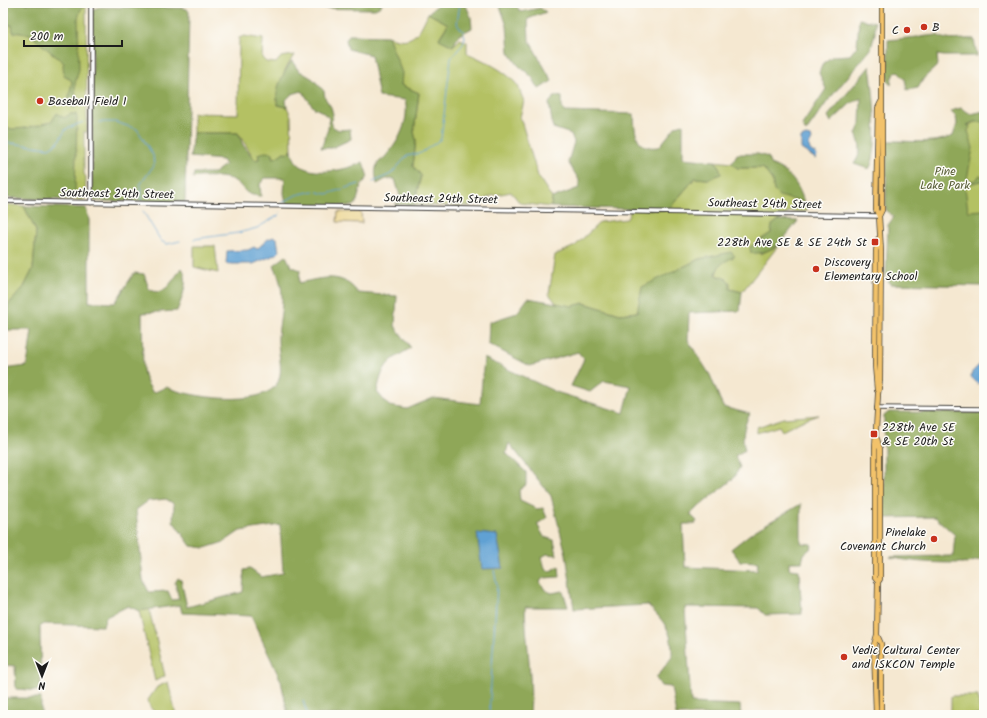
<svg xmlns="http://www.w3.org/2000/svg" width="987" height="718" font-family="Kalam,sans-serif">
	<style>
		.green { fill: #b4c163; stroke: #686e40 }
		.forest { fill: #8fa759; stroke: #56623a; fill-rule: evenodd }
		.sand { fill: #eeda9e; stroke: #857b5d }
		.water { fill: #60a1d3; stroke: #3e5e78 }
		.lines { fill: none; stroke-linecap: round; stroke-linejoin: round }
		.stream { stroke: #60a1d3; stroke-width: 1 }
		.minor-casing { stroke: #3d3b37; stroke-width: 5.5 }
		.major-casing { stroke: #3d3b37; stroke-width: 6 }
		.minor { stroke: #fff; stroke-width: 3.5 }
		.major { stroke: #f2c26a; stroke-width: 4.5 }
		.poi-dot { fill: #c8321e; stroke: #fdfcf7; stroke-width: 1.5 }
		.labels { text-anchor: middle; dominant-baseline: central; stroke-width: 3; stroke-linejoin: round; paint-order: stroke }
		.poi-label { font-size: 12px; fill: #1c1c1c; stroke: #fdfcf7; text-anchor: start }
		.park-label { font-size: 12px; fill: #595e38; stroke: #fdfcf7 }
		.street-label { font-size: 12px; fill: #1c1c1c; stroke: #fdfcf7 }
	</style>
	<rect width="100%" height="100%" fill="#fdfcf7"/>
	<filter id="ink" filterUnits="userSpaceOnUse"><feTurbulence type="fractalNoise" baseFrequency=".025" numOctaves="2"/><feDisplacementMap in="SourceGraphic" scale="8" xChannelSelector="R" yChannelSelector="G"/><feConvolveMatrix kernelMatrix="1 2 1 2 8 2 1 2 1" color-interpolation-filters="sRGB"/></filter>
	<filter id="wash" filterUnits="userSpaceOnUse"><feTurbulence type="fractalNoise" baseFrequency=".012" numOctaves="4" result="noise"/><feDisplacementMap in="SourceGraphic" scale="16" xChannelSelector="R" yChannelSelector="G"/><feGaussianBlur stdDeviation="0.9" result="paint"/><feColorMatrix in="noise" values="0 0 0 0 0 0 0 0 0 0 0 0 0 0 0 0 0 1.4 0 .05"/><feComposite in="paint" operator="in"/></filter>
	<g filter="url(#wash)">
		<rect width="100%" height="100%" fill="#f5e8d1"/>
		<path class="green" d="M3 3 86 5 87 133 84 131V174L86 177 85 200 3 198Z
			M428 13 448 24 439 38 453 46 460 39 467 42V53C483 60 507 71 518 86 520 91 522 97 524 101L520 117 538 176 552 198 551 207 520 203 511 192 491 196 470 206 414 205 421 176 413 166 416 140 414 132 419 93 401 85V73L388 36C412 46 419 34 428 13Z
			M244 36 263 39 262 58 266 62 276 63 281 57 294 55 285 70 278 105 287 107 291 116 292 150 288 153 284 152 277 157 273 158V154L255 160 238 133H193V113L238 114 239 38Z
			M981 121 984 122V218L886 210 887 141C908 141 931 144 951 137 963 132 966 123 981 121Z
			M714 161 732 163 737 168H763L772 180 774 191 787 198H795L804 202 807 211 789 212 773 225 771 233 760 240V254L778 246 742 292 730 289 721 278 716 275C717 265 721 262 730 258L699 259 682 268 637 312 620 314 584 303 572 307 557 304 549 294 555 255 575 246 600 222 627 219 631 209 668 210 695 178 708 179 719 165Z
			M3 204 24 206 36 231 33 269 24 287 8 305 6 330H3Z
			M194 246H215L218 273 194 267Z
			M819 415 802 421 782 431 779 426 757 433V427L784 418Z
			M149 609 165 676 155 681 139 611Z
			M168 682 176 715H157L150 707 148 700 157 687Z
			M951 696H978L979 707H982L983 715H951Z"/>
		<path class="forest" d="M3 3 86 5 81 9 78 18 79 69 75 84 76 103 75 108 68 105V103L72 81 64 75 63 65 64 63 28 33 27 34 13 32 12 25 3 26Z
			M288 3H382L381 6 375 9 288 8Z
			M440 3H465L471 17 472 28 459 35 453 46 439 39 448 24 428 13Z
			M499 3H515L520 12 540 8 546 12 528 19 529 40 552 81 539 89 532 77 518 65 509 52 507 26Z
			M101 7 182 8 187 9 189 12 185 202 95 201 92 198 93 11 96 8Z
			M859 19 875 22V33L871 49 827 102 806 132 802 125 826 89 819 73 823 63 833 56 850 55 857 46Z
			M349 35 388 36 402 73 401 85 419 93 414 132 416 140 413 166 421 175 414 205 394 204 398 202 400 196 395 179H386L377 184C376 177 374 171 377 165 378 161 383 160 385 157 399 142 410 120 405 100L379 97 371 55 348 49 346 40Z
			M937 35C949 43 960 38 974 39L977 56H944L937 55 938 65 924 78 918 88 907 90 905 79 897 71 892 77 891 85 888 82V40Z
			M292 61 298 70 313 79 324 91 325 98 331 107 333 114 331 121 333 127 339 130 350 129 351 139 332 148H321L328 129 329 118 321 111 314 108 302 91 292 94 286 100 287 107 278 105C273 90 284 72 292 61Z
			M870 66C873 88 881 151 869 169L854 164C861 153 862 147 856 134L860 125 861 98 850 104 831 122 828 116Z
			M555 96 562 97V107L564 112 634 114C635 133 635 150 659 147L676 126 683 124V158L714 161 719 165 721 174 708 179 695 178 668 210 551 207 552 198 579 188V180L568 162 574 142 571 134 553 128 549 103Z
			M961 108 971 114 984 111V122H974L967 125 970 126 968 131 973 148 967 179 975 181 979 176H984V180L966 185 965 187 968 211 984 210V286L890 284 886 275 888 225 894 217 886 210 887 141 935 142 953 136 957 124 956 117 951 112 954 110Z
			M57 113 64 118 70 114H76L77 118 75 193 71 200 9 198 4 191 3 185V128C18 131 37 126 52 121Z
			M193 133H238L243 145 255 160 259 159 258 154C264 152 268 151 273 154V158L277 157 284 152 288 153 292 150C294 181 344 172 363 162L368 177 361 186 356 204 353 206 286 204 284 193 285 178H265L260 184 261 196C241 195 247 188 233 180 226 176 201 176 193 178L194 173H214L225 165 222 160 190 157Z
			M737 154H758L768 157 770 164C788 170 799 184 804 202L779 196 774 191 772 180 763 168H737L732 163Z
			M24 206 86 208 89 219V302L115 303 134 273 144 274 149 289C165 299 173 278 182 268 190 280 182 298 177 311L142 313 143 371 146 381 153 393 166 387C188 397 265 409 278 382 284 369 277 350 278 336 281 307 287 294 274 265L286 256 291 266 300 270 299 283C322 278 342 271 358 293L397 296 395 326 411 348C387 362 383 364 377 392L389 406 407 409 433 398 480 404 484 358 556 392 624 413 631 386 604 381 590 392 571 386 584 359 578 352 530 366 488 344 489 322 517 313 528 298 572 306 584 303 620 314 637 312 642 287 699 259 731 252 735 256C725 262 718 263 716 275L727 279 730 283V289L742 292 740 311 689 313 688 340 710 375 723 407 750 414C744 424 741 438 745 450L735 456 740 467 733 479 690 514 697 521 695 524H683L685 567 757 570 758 562 740 561 731 549 754 531 801 504V543L811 544 812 547 804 554 802 562H789V569L799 570 802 614 765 615 758 608 685 607 691 703 740 705 741 715H676L671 687 661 686 656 678 672 657C673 631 665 623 648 605L574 609 566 554 551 496 509 443 506 453 526 472V485L519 490 520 501 537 509 543 508 547 518 537 524 544 537 554 540 557 555 547 554 542 557 545 569C550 573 554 569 559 566L560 577 543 578 540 582 545 590 552 593 563 591 568 607H525C526 643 533 679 530 715H509L508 712 502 715H288L281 681 251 616 182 613 180 605 139 611 128 606 106 617 103 626 43 624 40 627 41 691 16 689 15 666 3 665V369L27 366 32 330H6L8 305 24 287 33 269 36 231ZM166 499 174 504 173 521 191 546 205 548 224 542 240 531 280 525 283 573 261 577 250 569 244 570 243 592 187 607 181 580 178 578 175 583 179 599 172 600 168 591 149 592 143 580 136 510 148 501Z
			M779 220 798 221C785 237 774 255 751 253L750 247 771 233 772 225Z
			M889 412 984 413V560C977 559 972 563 966 563 941 563 914 563 890 557L953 556 955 535 935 517 884 518V416Z
			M3 698H41V715H3Z"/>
		<path class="sand" d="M338 212H361L362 223 337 222Z"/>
		<path class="water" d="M806 136 810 137 812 139 809 145 810 150 817 155 816 159 801 149V138Z
			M274 237 277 238 279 252 277 254 253 264H226L227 251 248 250 254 247 257 249 268 239Z
			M984 360V382L978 384 971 377 972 372Z
			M477 533 497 535 503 568 482 569Z"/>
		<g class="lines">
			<path class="stream" d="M99 122H115L137 129 153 155 154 165 140 185 141 200
				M3 142 49 148 58 142 66 129 83 122
				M373 182 391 174 407 156 421 153 441 139 451 58 463 44 465 37 463 31 457 24 460 3
				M282 203 296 195 313 191 327 194 359 184
				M143 211 161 241 167 244 180 241
				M194 239 238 233 257 228 279 215 280 212
				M303 701 308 715
				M489 715 497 586 494 570"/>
		</g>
	</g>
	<g filter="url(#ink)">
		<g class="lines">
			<g class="minor-casing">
				<path id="minor" d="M3 201 879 216
					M91 203V3
					M877 408 984 409"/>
			</g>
			<g class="major-casing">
				<path id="major" d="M879 216 882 210V3
					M877 390 875 365 876 251 878 239
					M878 582 875 578V448L878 394 880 380 881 251 879 216 876 210 878 108 881 102
					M877 635 881 644V715
					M876 715 874 645 877 635 878 582 880 579V449L877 439"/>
			</g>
			<use href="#minor" class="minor"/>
			<use href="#major" class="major"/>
		</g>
	</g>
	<g class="poi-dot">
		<circle cx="924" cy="27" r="4"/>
		<circle cx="907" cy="30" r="4"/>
		<circle cx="40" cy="101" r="4"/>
		<rect x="871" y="238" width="8" height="8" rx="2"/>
		<circle cx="816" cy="269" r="4"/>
		<rect x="870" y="430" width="8" height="8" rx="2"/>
		<circle cx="934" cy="539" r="4"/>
		<circle cx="844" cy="657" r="4"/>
	</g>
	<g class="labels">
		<g class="poi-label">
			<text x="932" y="27">B</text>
			<text x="899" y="30" text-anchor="end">C</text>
			<text x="48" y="101">Baseball Field 1</text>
			<text x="867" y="242" text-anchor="end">228th Ave SE &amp; SE 24th St</text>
			<text x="824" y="262">Discovery<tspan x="824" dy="14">Elementary School</tspan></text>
			<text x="882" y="427">228th Ave SE<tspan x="882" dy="14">&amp; SE 20th St</tspan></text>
			<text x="926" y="532" text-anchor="end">Pinelake<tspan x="926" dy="14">Covenant Church</tspan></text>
			<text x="852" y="650">Vedic Cultural Center<tspan x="852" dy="14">and ISKCON Temple</tspan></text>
		</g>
		<g class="park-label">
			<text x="945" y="171">Pine<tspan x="945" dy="14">Lake Park</tspan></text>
		</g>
		<g class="street-label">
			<text transform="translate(117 194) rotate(1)">Southeast 24th Street</text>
			<text transform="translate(441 199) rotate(1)">Southeast 24th Street</text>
			<text transform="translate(765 204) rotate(1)">Southeast 24th Street</text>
		</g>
	</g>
	<rect width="987" height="718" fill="none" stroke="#fdfcf7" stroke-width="16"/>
	<g transform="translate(42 676) rotate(180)" stroke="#fdfcf7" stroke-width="3" paint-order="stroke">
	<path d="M0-3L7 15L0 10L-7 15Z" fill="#1c1c1c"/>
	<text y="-6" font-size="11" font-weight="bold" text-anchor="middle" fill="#1c1c1c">N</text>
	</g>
	<path d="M24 40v6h98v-6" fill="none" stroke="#1c1c1c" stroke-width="2"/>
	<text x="30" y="40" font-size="12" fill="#1c1c1c" stroke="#fdfcf7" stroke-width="3" paint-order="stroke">200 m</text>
</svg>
